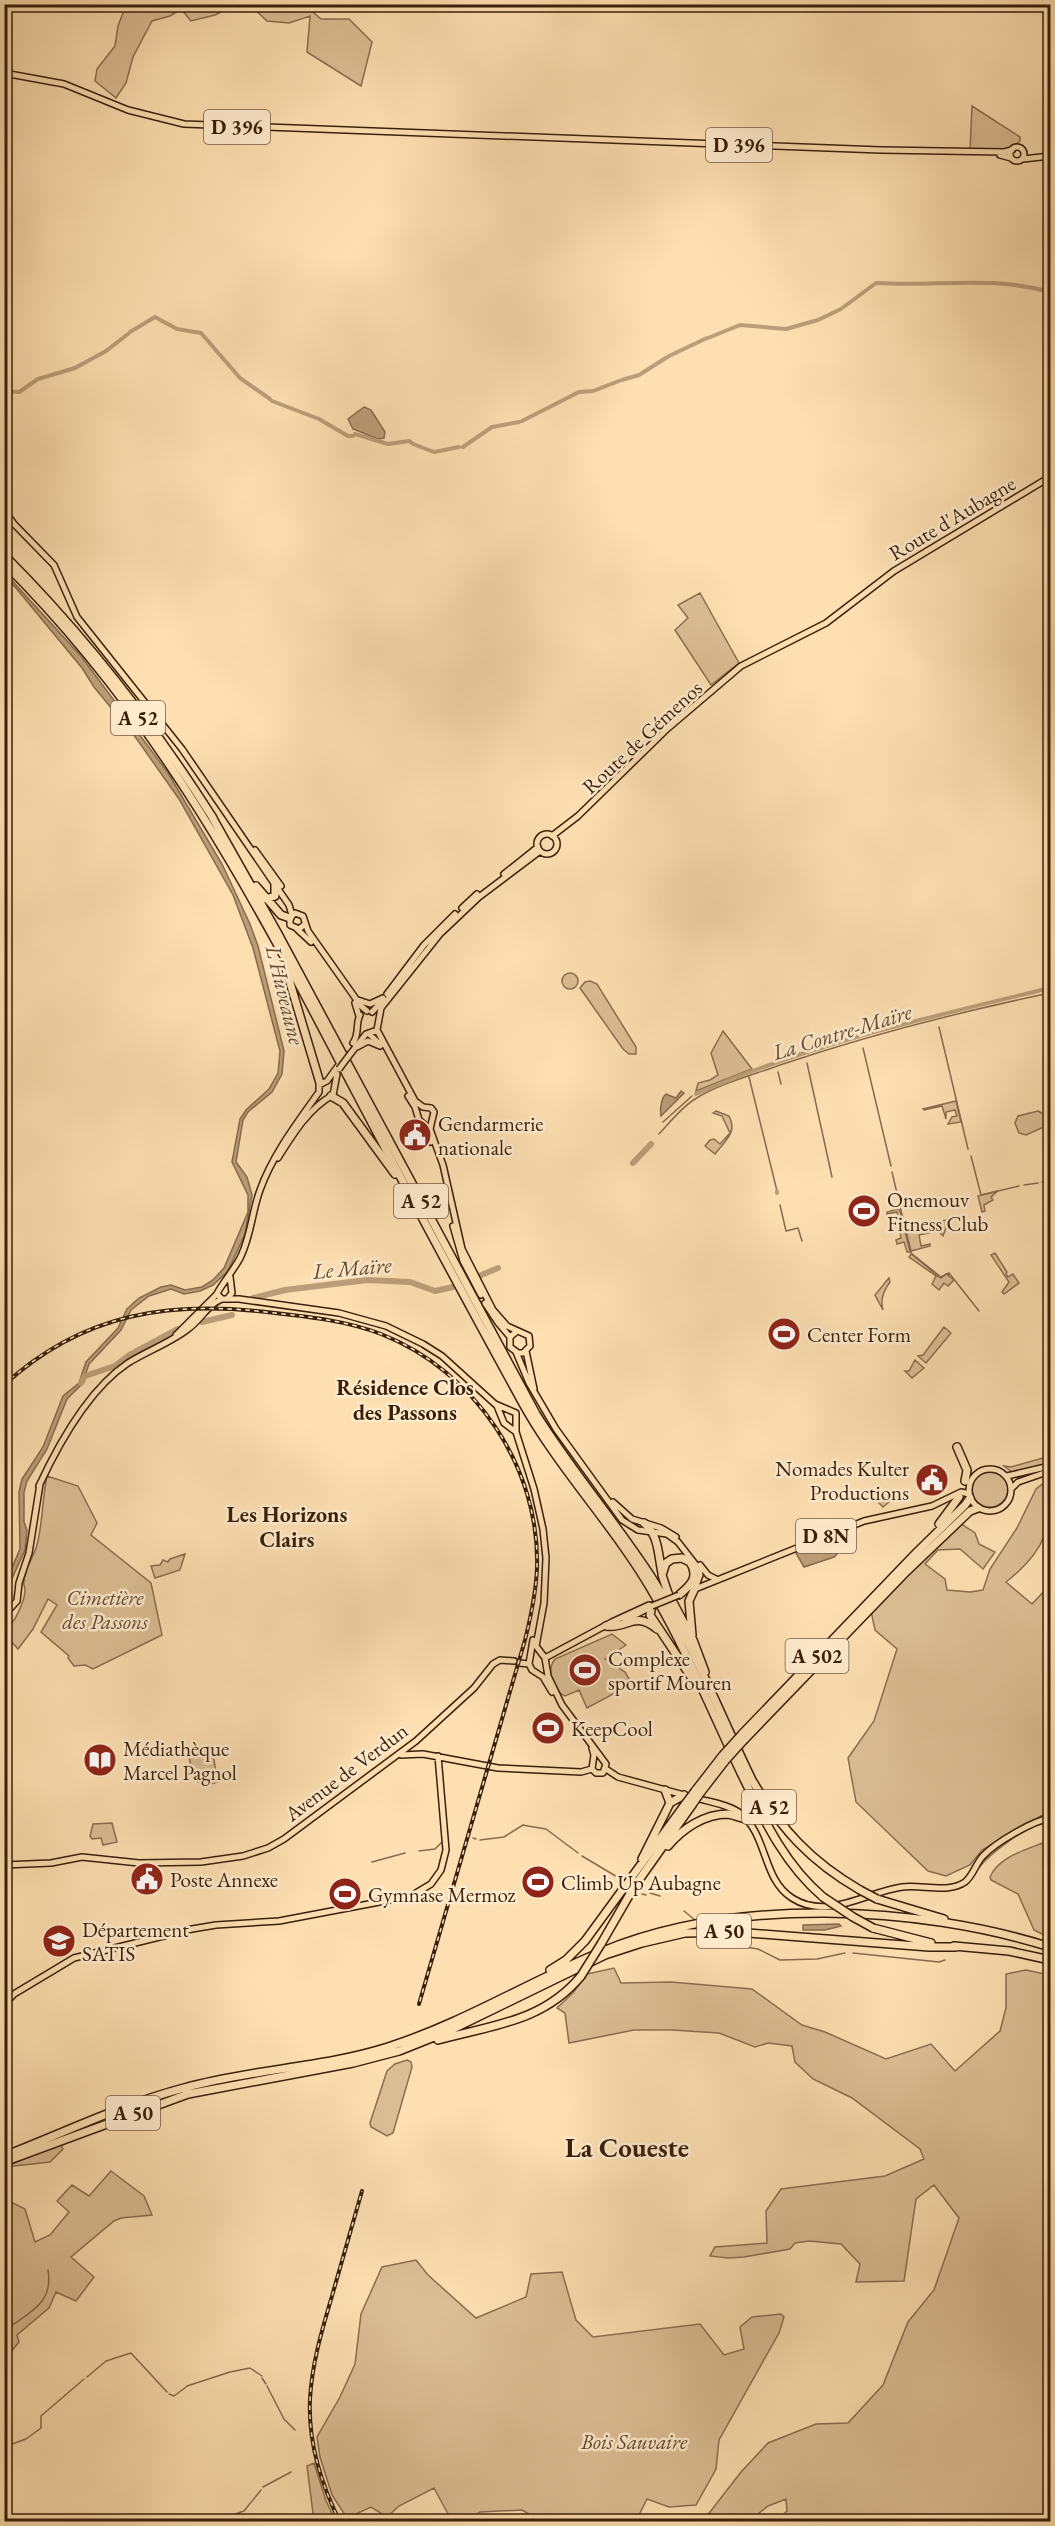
<svg xmlns="http://www.w3.org/2000/svg" width="1055" height="2526" font-family="'EB Garamond',serif">
	<style>
		.green { fill: #dcbe94; stroke: #8b6e4e; stroke-width: 1.5 }
		.water { fill: #bb9e78; stroke: #876b4c; stroke-width: 1.5 }
		.lines { fill: none; stroke-linecap: round; stroke-linejoin: round }
		.stream { stroke: #876b4c; stroke-width: 1.5 }
		.canal { stroke: #bb9e78; stroke-width: 4 }
		.river { stroke: #bb9e78; stroke-width: 6 }
		.major-casing { stroke: #3a1f09; stroke-width: 8 }
		.highway-casing { stroke: #3a1f09; stroke-width: 10 }
		.major { stroke: #fddfb1; stroke-width: 5 }
		.highway { stroke: #fddfb1; stroke-width: 7 }
		.rail-casing { stroke: #3a1f09; stroke-width: 4 }
		.rail { stroke: #feeacc; stroke-width: 1.5; stroke-dasharray: 4.5; stroke-linecap: butt }
		.major-bridge-casing { stroke: #3a1f09; stroke-width: 8; stroke-linecap: butt }
		.highway-bridge-casing { stroke: #3a1f09; stroke-width: 10; stroke-linecap: butt }
		.major-bridge { stroke: #fddfb1; stroke-width: 5 }
		.highway-bridge { stroke: #fddfb1; stroke-width: 7 }
		.labels { text-anchor: middle; dominant-baseline: central; stroke-width: 5; stroke-linejoin: round; paint-order: stroke }
		.shield { fill: #feeacc; stroke: #755c44; stroke-width: 1.5 }
		.shield-label { font-size: 20px; font-weight: bold; fill: #3a1f09 }
		.street-label { font-size: 21px; fill: #3a1f09; stroke: #feeacc }
		.poi-label { font-size: 21px; fill: #3a1f09; stroke: #feeacc; text-anchor: start }
		.park-label { font-size: 21px; font-style: italic; fill: #62472c; stroke: #feeacc }
		.water-label { font-size: 22px; font-style: italic; fill: #674b30; stroke: #feeacc }
		.neighbourhood-label { font-size: 22px; font-weight: bold; fill: #3a1f09; stroke: #feeacc }
		.district-label { font-size: 27px; font-weight: bold; fill: #3a1f09; stroke: #feeacc }
	</style>
	<rect width="100%" height="100%" fill="#fddfb1"/>
	<filter id="stains"><feTurbulence type="fractalNoise" baseFrequency=".00333" numOctaves="4"/><feColorMatrix values="0 0 0 0 .2 0 0 0 0 .09 0 0 0 0 .02 0 0 0 .5 -.17"/></filter>
	<radialGradient id="worn" r=".72"><stop offset=".6" stop-color="#630" stop-opacity="0"/><stop offset="1" stop-color="#630" stop-opacity=".3"/></radialGradient>
	<path class="green" d="M126 5V4L235 5 215 15 191 21 181 9 170 16 152 21 133 57 126 83 116 98 95 81 97 69 115 46 118 26Z
		M250 5H305L321 19H349L372 42 361 86 307 52 310 16 289 23 267 21Z
		M972 106 1020 137V141L1007 151 970 150Z
		M700 593 739 663 711 685 675 630 688 618 678 605Z
		M562 981a8 8 0 1 1 16 0a8 8 0 1 1-16 0Z
		M590 981 597 984 636 1047V1054H629L623 1049 580 988 585 982Z
		M723 1031 752 1069 696 1091 698 1083 710 1080 718 1075 711 1053Z
		M956 1101 961 1122 948 1124 952 1117 957 1116 955 1110 946 1112V1119L942 1106 924 1110 923 1109Z
		M716 1111 729 1116C738 1132 725 1141 715 1154L705 1146 710 1140 714 1139 720 1144 730 1133 722 1116 713 1113Z
		M1038 1111 1045 1115 1046 1126 1026 1135 1019 1133 1015 1123 1018 1116Z
		M998 1191 991 1197 993 1200 984 1205 985 1211 982 1212 978 1196Z
		M898 1209 900 1211 910 1252H907L904 1242 897 1244 896 1240 901 1238 897 1212 887 1214V1212Z
		M946 1220 948 1223 943 1236 938 1231 919 1235 921 1246 930 1244V1246L911 1251 906 1231Z
		M995 1253 1007 1272 1006 1274 1008 1277 1013 1274 1019 1283 1004 1294 1002 1292 1009 1282 991 1255Z
		M911 1254 937 1275V1276L941 1278 946 1274 954 1280 948 1286 944 1283 939 1290 932 1284 936 1276 909 1257Z
		M889 1278 890 1282C884 1290 880 1300 883 1310L875 1295Z
		M944 1327 951 1333 926 1363 918 1356 923 1355Z
		M915 1360 924 1368 912 1378 905 1371H909Z
		M1050 1456V1463L1013 1473 1004 1466 1011 1467Z
		M972 1489a18 18 0 1 1 36 0a18 18 0 1 1-36 0Z
		M47 1476 78 1486 97 1523 91 1535 151 1583 162 1635 93 1669 85 1665 74 1666 68 1658 69 1656 41 1632 57 1605 48 1599 33 1629 18 1649 10 1640 5 1641V1629C14 1626 25 1600 25 1590 25 1587 23 1584 24 1581 24 1569 34 1557 37 1545 43 1522 42 1499 47 1476Z
		M1050 1478C1050 1529 1048 1549 1006 1582L1032 1604 1050 1585V1830L1044 1814 982 1850 970 1865 946 1876 928 1871 856 1802 848 1758 874 1721 897 1649 875 1630 871 1611 960 1523 975 1533 979 1544 995 1552 983 1569 960 1549 938 1550 925 1564 945 1579 947 1590 970 1592 983 1590 990 1569 1017 1528 1036 1489Z
		M877 1489 889 1502 883 1507 871 1495Z
		M185 1554 180 1570 155 1578 151 1566 160 1565 163 1560 168 1562 170 1559Z
		M612 1634 626 1645 605 1659 625 1672 632 1684 587 1708 579 1690 565 1696C553 1691 546 1670 555 1659Z
		M212 1749 218 1782 203 1786 193 1777 189 1757Z
		M112 1823 117 1842 103 1845 101 1838 92 1839 90 1836 93 1824Z
		M1050 1840V1938L1034 1930 1018 1894 991 1880 990 1877C999 1855 1030 1849 1050 1840Z
		M614 1968 621 1983 671 1982 752 1989 802 2025 825 2032 886 2059 931 2044 955 2071 1000 2031 1006 2008V1974L1026 1970 1050 1975V2521H776L787 2511 786 2499 768 2506 749 2521H703L741 2472 768 2443 816 2424 848 2423 883 2385 908 2322 934 2290 959 2218 934 2185 916 2199 904 2281 856 2282 860 2264 841 2244 809 2241 795 2243 790 2249 744 2257 728 2258 710 2256 715 2247 767 2243 766 2211 781 2189 885 2176 924 2159 920 2149 852 2098 813 2079 795 2062 792 2046 768 2043 755 2047 719 2033 672 2030H634L569 2043 565 2013 557 2008 573 1993 587 1974Z
		M407 2060 411 2062 412 2067 393 2133 387 2136 371 2127 370 2123 387 2071 395 2064Z
		M60 2143 63 2149 50 2162 5 2167Z
		M111 2171 144 2196 152 2215 121 2218 114 2221 71 2257 94 2277 76 2301 56 2292 49 2308 17 2335 19 2342 5 2359V2199L25 2209 35 2242 50 2235 69 2212 57 2201 72 2185 89 2196Z
		M416 2260 428 2275 476 2318 526 2297 531 2274 562 2272 576 2320 593 2337 700 2324 724 2355 744 2349 740 2327 752 2317 781 2314 784 2317 779 2333 719 2440 716 2469 696 2505 669 2507 647 2499 636 2521H541L522 2510 480 2512 467 2521H430L448 2514 434 2488 399 2506 387 2517 371 2507 347 2518 332 2495 320 2457 317 2437 340 2397 355 2364 361 2314 382 2267Z
		M314 2463 326 2501 336 2521H314L307 2466Z"/>
	<path class="water" d="M364 407 371 410 385 432 384 438 378 439 353 429 348 419Z
		M5 573 81 656 168 773 222 864 250 924 258 946 284 1051 282 1074 272 1092 248 1112 243 1120 236 1162 247 1177 252 1195 245 1234 228 1271 213 1285 200 1291 184 1294 171 1289 149 1296 131 1310 121 1330 89 1364 82 1384 67 1399 47 1449 27 1481 24 1492V1522L27 1530 25 1550 5 1594V1584L20 1549 19 1492 22 1479 43 1447 63 1396 79 1383 86 1362 118 1328 127 1309 139 1298 161 1287 171 1285 185 1290 202 1287 213 1280 224 1268 248 1212V1195L232 1162 240 1119 246 1110 269 1089 278 1073 280 1051 253 948 233 895 179 799 136 738 94 687 82 668 16 588 5 577Z
		M681 1091 684 1093 661 1116C660 1110 661 1098 666 1094L676 1098Z
		M830 1539 837 1554 834 1557 804 1567 796 1553Z
		M839 1924 841 1926 825 1930H803V1925Z"/>
	<g class="lines">
		<path class="stream" d="M939 1027 968 1149
			M863 1048 891 1166
			M807 1063 832 1177
			M778 1072 781 1084
			M749 1077 777 1191
			M663 1122 692 1096
			M659 1134C670 1122 681 1108 695 1099 720 1083 753 1075 780 1065 869 1035 959 1012 1050 993
			M971 1156 981 1195 1019 1186
			M892 1172 911 1253 941 1277 949 1273 979 1311
			M1042 1182 1050 1179
			M1024 1185 1038 1183
			M780 1205 786 1231 798 1228 802 1241
			M473 1838 476 1839
			M480 1840 504 1837 523 1825 528 1826 546 1829 578 1853
			M419 1851 435 1849 442 1842
			M582 1856 624 1881
			M372 1862 405 1853
			M978 1869C988 1855 1030 1822 1048 1823L1050 1830
			M650 1893 660 1896
			M642 1894 646 1895
			M684 1911 695 1920
			M726 1941 732 1945 758 1949 780 1960 817 1959 845 1953
			M853 1953 939 1962 945 1960
			M4 2082 9 2084 7 2150
			M4 2331C28 2313 54 2304 48 2270
			M87 2377 106 2361 131 2353 167 2392
			M262 2378 266 2384
			M187 2386 230 2372 250 2368 262 2376
			M267 2386 284 2419 295 2430
			M169 2394 174 2396 186 2387
			M4 2447 26 2439 41 2428V2416L84 2379
			M263 2487 291 2472
			M212 2522 244 2511 261 2490"/>
		<path class="canal" d="M130 332 155 317 177 329 201 333 240 378 270 399
			M708 338 740 325 786 329 818 320 841 309 876 283C936 287 990 275 1050 292
			M622 380 639 375 669 356 707 338
			M4 391 19 392 38 379 75 368 106 351 128 334
			M272 401 319 419 348 436H353
			M522 421 579 392 593 391 619 381
			M355 434 388 444 409 441 412 443
			M413 444 434 452 459 447
			M463 447 492 427 519 422
			M696 1094C809 1044 930 1017 1050 988
			M777 1191V1193"/>
		<path class="river" d="M633 1163 651 1144
			M479 1276 498 1268
			M253 1298 285 1290 367 1280 410 1282 435 1291 453 1287
			M202 1322 232 1315
			M135 1352 178 1329
			M81 1383 85 1376 115 1366 131 1354"/>
		<g class="major-casing">
			<path id="major" d="M4 73 64 84 128 110 184 124 881 150 1004 152 1012 150
				M1010 154a7 7 0 1 1 14 0a7 7 0 1 1-14 0Z
				M1000 155 1011 158
				M1023 159 1050 156
				M4 510 14 524 54 565 77 617 182 749 289 905 292 915
				M537 844a10 10 0 1 1 20 0a10 10 0 1 1-20 0Z
				M552 836 578 816 667 729 741 666 826 623 894 571 1050 477
				M255 850 281 886
				M504 874 538 847
				M462 908 477 894
				M304 925 299 929 290 925V918L295 913 303 916 308 931 361 1006 367 1011
				M297 929 311 942
				M387 994 424 945 455 914
				M358 1000 370 1004 383 998
				M355 1003 359 1016
				M372 1012 382 1001
				M377 1030 415 1101 423 1107 431 1108 434 1112 430 1129 443 1165 462 1249 493 1310 507 1326 529 1336 530 1346 523 1353H518L510 1347V1337L516 1332
				M369 1034 381 1045
				M353 1043C360 1033 355 1024 360 1015
				M357 1047 368 1041 380 1046
				M351 1053 366 1034 377 1030 381 1008 440 934 479 897 540 851
				M338 1066 327 1081 319 1085V1092C297 1123 273 1154 260 1190 252 1212 251 1235 241 1256 237 1266 218 1289 217 1294L222 1299H239L339 1313 386 1326 423 1344 442 1356 495 1404 516 1413V1432L534 1489 543 1529 546 1558 544 1603 536 1646 545 1658 548 1676 562 1705 606 1764 603 1773H596L592 1769
				M408 1096 415 1107 419 1120 424 1124 431 1142
				M278 1158C293 1134 309 1108 333 1095L337 1074
				M453 1226 463 1261 481 1295
				M227 1299 232 1293 230 1277
				M485 1303 499 1324 510 1337
				M176 1335 217 1294
				M526 1351 534 1389
				M516 1352 529 1383 556 1429 622 1520 638 1530 667 1534 678 1542 699 1569 700 1575 695 1588
				M497 1406 504 1423 516 1432
				M969 1490a21 21 0 1 1 42 0a21 21 0 1 1-42 0Z
				M1007 1476 1050 1466
				M39 1486C58 1445 89 1389 128 1363 147 1351 170 1343 188 1329 201 1320 208 1304 222 1299
				M1011 1489 1018 1482 1050 1471
				M613 1502 632 1519 661 1528 676 1537
				M700 1565 708 1575 716 1579
				M695 1589 864 1521 932 1506 961 1492 969 1494
				M6 1613 17 1601 19 1583 29 1553 40 1484
				M625 1620 651 1607
				M4 1622 7 1617 6 1613
				M533 1640 529 1664 532 1670 543 1677 552 1692
				M545 1658 612 1622 649 1605 652 1606
				M519 1663 529 1664
				M592 1748 594 1755 592 1769
				M401 1755 423 1754 498 1768 581 1772 592 1769
				M606 1769 618 1777 684 1795
				M693 1797C708 1802 728 1804 740 1813 768 1835 762 1879 792 1898 828 1921 866 1892 902 1887 921 1884 948 1894 965 1882 973 1876 976 1863 983 1856 996 1842 1033 1821 1050 1818
				M4 1865 51 1863 82 1857 139 1863 201 1862 243 1856 268 1848 284 1839 416 1741 474 1688 493 1664 500 1660 514 1661
				M4 2005 14 1994 74 1958 192 1929 216 1925 279 1921 411 1896 431 1884 441 1870 446 1850 438 1756"/>
		</g>
		<g class="highway-casing">
			<path id="highway" d="M4 555C84 635 152 722 213 818
				M4 563C160 718 253 895 353 1087 408 1192 464 1296 521 1400 559 1470 616 1527 655 1596 688 1653 713 1714 741 1773 763 1818 784 1864 823 1897
				M211 815 277 932 536 1414C571 1470 614 1520 650 1575 691 1639 719 1712 752 1780 781 1829 810 1861 860 1890
				M256 886 281 915 290 918
				M266 899 275 896V884
				M285 966 320 1083
				M331 1096 343 1103 395 1174
				M957 1447 967 1470 965 1481
				M644 1523C659 1535 658 1555 662 1573
				M939 1524 959 1497
				M679 1595C690 1586 700 1577 690 1562L682 1558 672 1559 666 1563 662 1575 668 1593 693 1640 705 1672
				M652 1606 650 1615 695 1683
				M606 1626C628 1629 634 1610 657 1629
				M692 1635 689 1601 695 1588
				M742 1734 917 1552 965 1505 970 1498
				M744 1740 904 1574 970 1511 978 1508
				M665 1790 670 1803
				M695 1791 723 1755
				M701 1792 725 1761
				M668 1846C682 1829 704 1814 728 1814 735 1815 740 1818 746 1819
				M642 1859 670 1803 684 1795
				M877 1899 944 1919
				M873 1928 931 1943
				M601 1944 634 1887 692 1805
				M954 1946 1009 1951 1050 1960
				M550 1970 566 1960 585 1941 686 1803
				M438 2040C492 2025 543 2022 581 1976
				M4 2156C63 2133 123 2104 184 2088 251 2069 322 2068 388 2047 463 2023 530 1981 603 1951 734 1897 917 1905 1050 1947
				M4 2162 188 2094 353 2063 399 2051 449 2031 605 1955 642 1943 685 1933 736 1932 929 1947H956"/>
		</g>
		<use href="#major" class="major"/>
		<use href="#highway" class="highway"/>
		<g class="rail-casing">
			<path id="rail" d="M4 1385C84 1312 171 1300 275 1313 311 1317 347 1321 381 1334 475 1371 540 1467 537 1568 536 1593 531 1616 525 1640L419 2004
				M340 2522C321 2484 308 2441 310 2399 312 2363 322 2330 332 2296 342 2261 352 2226 362 2191"/>
		</g>
		<use href="#rail" class="rail"/>
		<g class="major-bridge-casing">
			<path id="major-bridge" d="M339 1069 351 1053
				M652 1606 679 1595"/>
		</g>
		<g class="highway-bridge-casing">
			<path id="highway-bridge" d="M723 1755 742 1734
				M725 1761 744 1740
				M686 1803 695 1791
				M692 1805 701 1792
				M860 1890 877 1899
				M823 1897 853 1917 873 1928
				M581 1976 601 1944"/>
		</g>
		<use href="#major-bridge" class="major-bridge"/>
		<use href="#highway-bridge" class="highway-bridge"/>
	</g>
	<defs>
		<g id="civic-disc" transform="scale(1.725)"><circle r="9.5" fill="#8f2418" stroke="#feeacc"/><path d="M-.6-6.5H3V-4.5H.6V-3L4-1V1h2V6H-6V1h2V-1L-.6-3ZM-1.2 2.5V6h2.4V2.5Z" fill="#fff"/></g>
		<g id="stadium-disc" transform="scale(1.725)"><circle r="9.5" fill="#8f2418" stroke="#feeacc"/><path d="M0-5a6.5 5 0 1 0 0 10a6.5 5 0 1 0 0-10ZM-3.5-1.8h7v3.6h-7Z" fill="#fff"/></g>
		<g id="library-disc" transform="scale(1.725)"><circle r="9.5" fill="#8f2418" stroke="#feeacc"/><path d="M-6-4Q-3-5.5-.7-3.5V5Q-3 3-6 4ZM6-4Q3-5.5 .7-3.5V5Q3 3 6 4Z" fill="#fff"/></g>
		<g id="university-disc" transform="scale(1.725)"><circle r="9.5" fill="#8f2418" stroke="#feeacc"/><path d="M0-5L7-2L0 1L-7-2ZM-4 1L0 2.5L4 1V4Q0 6-4 4Z" fill="#fff"/></g>
	</defs>
	<g fill-rule="evenodd">
		<use href="#civic-disc" x="415" y="1135"/>
		<use href="#stadium-disc" x="864" y="1211"/>
		<use href="#stadium-disc" x="784" y="1334"/>
		<use href="#civic-disc" x="932" y="1480"/>
		<use href="#stadium-disc" x="585" y="1670"/>
		<use href="#stadium-disc" x="548" y="1728"/>
		<use href="#library-disc" x="100" y="1760"/>
		<use href="#civic-disc" x="147" y="1879"/>
		<use href="#stadium-disc" x="538" y="1882"/>
		<use href="#stadium-disc" x="345" y="1894"/>
		<use href="#university-disc" x="59" y="1941"/>
	</g>
	<g class="labels">
		<g class="shield">
			<rect x="204" y="110" width="66" height="34" rx="4.5"/>
			<rect x="706" y="128" width="66" height="34" rx="4.5"/>
			<rect x="111" y="701" width="54" height="34" rx="4.5"/>
			<rect x="394" y="1184" width="54" height="34" rx="4.5"/>
			<rect x="796" y="1519" width="60" height="34" rx="4.5"/>
			<rect x="785.5" y="1639" width="63" height="34" rx="4.5"/>
			<rect x="742" y="1790" width="54" height="34" rx="4.5"/>
			<rect x="697" y="1914" width="54" height="34" rx="4.5"/>
			<rect x="106" y="2096" width="54" height="34" rx="4.5"/>
		</g>
		<g class="shield-label">
			<text x="237" y="127">D 396</text>
			<text x="739" y="145">D 396</text>
			<text x="138" y="718">A 52</text>
			<text x="421" y="1201">A 52</text>
			<text x="826" y="1536">D 8N</text>
			<text x="817" y="1656">A 502</text>
			<text x="769" y="1807">A 52</text>
			<text x="724" y="1931">A 50</text>
			<text x="133" y="2113">A 50</text>
		</g>
		<g class="street-label">
			<text transform="translate(952 518) rotate(-31)">Route d'Aubagne</text>
			<text transform="translate(642 737) rotate(-43)">Route de Gémenos</text>
			<text transform="translate(346 1772) rotate(-37)">Avenue de Verdun</text>
		</g>
		<g class="poi-label">
			<text x="438" y="1123">Gendarmerie<tspan x="438" dy="24">nationale</tspan></text>
			<text x="887" y="1199">Onemouv<tspan x="887" dy="24">Fitness Club</tspan></text>
			<text x="807" y="1334">Center Form</text>
			<text x="909" y="1468" text-anchor="end">Nomades Kulter<tspan x="909" dy="24">Productions</tspan></text>
			<text x="608" y="1658">Complexe<tspan x="608" dy="24">sportif Mouren</tspan></text>
			<text x="571" y="1728">KeepCool</text>
			<text x="123" y="1748">Médiathèque<tspan x="123" dy="24">Marcel Pagnol</tspan></text>
			<text x="170" y="1879">Poste Annexe</text>
			<text x="561" y="1882">Climb Up Aubagne</text>
			<text x="368" y="1894">Gymnase Mermoz</text>
			<text x="82" y="1929">Département<tspan x="82" dy="24">SATIS</tspan></text>
		</g>
		<g class="park-label">
			<text x="105" y="1597">Cimetière<tspan x="105" dy="24">des Passons</tspan></text>
			<text x="634" y="2441">Bois Sauvaire</text>
		</g>
		<g class="water-label">
			<text transform="translate(285 995) rotate(76)">L'Huveaune</text>
			<text transform="translate(842 1032) rotate(-17)">La Contre-Maïre</text>
			<text transform="translate(352 1268) rotate(-5)">Le Maïre</text>
		</g>
		<g class="neighbourhood-label">
			<text x="405" y="1387">Résidence Clos<tspan x="405" dy="25">des Passons</tspan></text>
			<text x="287" y="1514">Les Horizons<tspan x="287" dy="25">Clairs</tspan></text>
		</g>
		<g class="district-label">
			<text x="627" y="2147">La Coueste</text>
		</g>
	</g>
	<rect width="1055" height="2526" fill="none" stroke="#fddfb1" stroke-width="24"/>
	<rect x="6" y="6" width="1043" height="2514" fill="none" stroke="#3a1f09" stroke-width="3"/>
	<rect x="12" y="12" width="1031" height="2502" fill="none" stroke="#3a1f09" stroke-width="1.5"/>
	<rect width="100%" height="100%" filter="url(#stains)"/>
	<rect width="100%" height="100%" fill="url(#worn)"/>
</svg>
